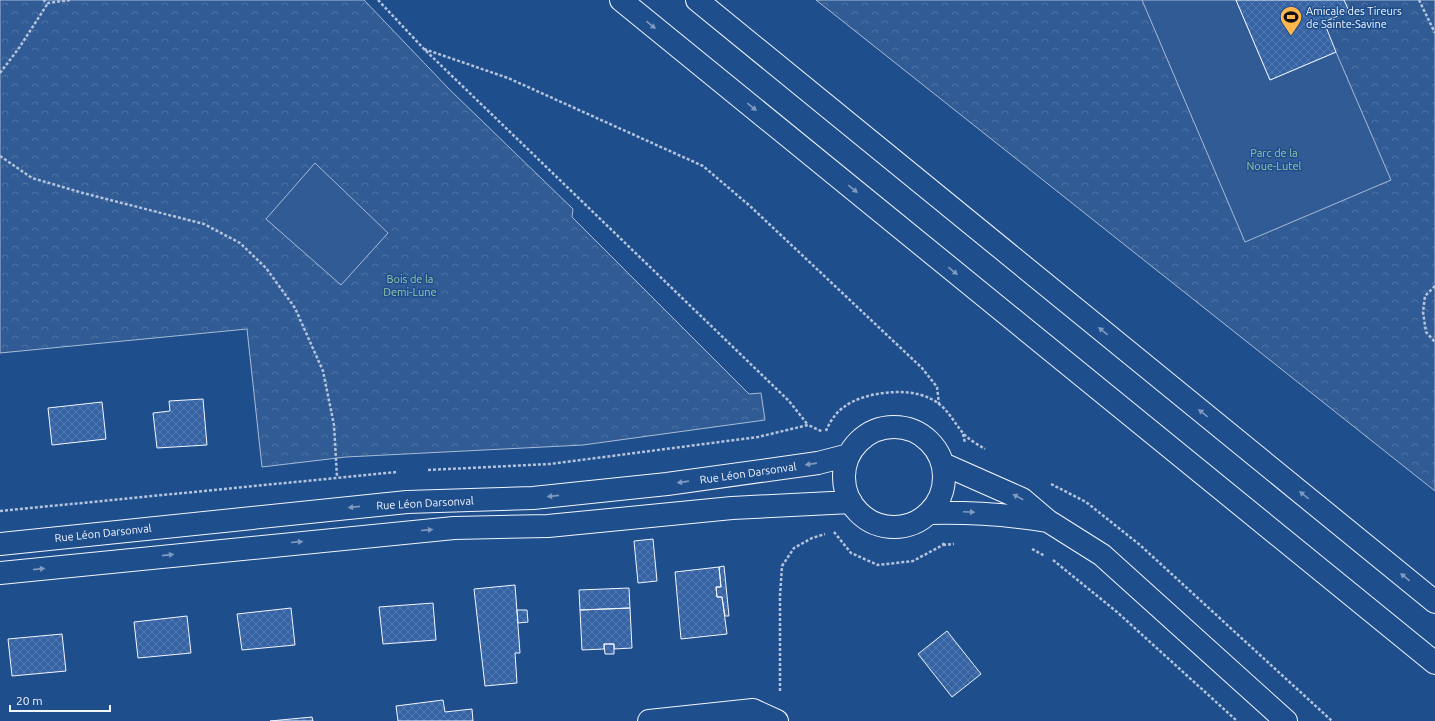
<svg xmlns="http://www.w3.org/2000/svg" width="1435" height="721" font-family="Ubuntu,sans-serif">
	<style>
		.park { fill: url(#park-crowns); stroke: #a8bbd7 }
		.pitch { fill: #305b95; stroke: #a8bbd7 }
		.building { fill: url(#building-cross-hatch); stroke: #f2f6ff }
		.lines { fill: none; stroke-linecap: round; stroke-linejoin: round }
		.minor-casing { stroke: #f2f6ff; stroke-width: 24 }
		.highway-casing { stroke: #f2f6ff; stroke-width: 24 }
		.path { stroke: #b3c4dc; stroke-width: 2.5; stroke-dasharray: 3 2; stroke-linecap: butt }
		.minor { stroke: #1f4e8c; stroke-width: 22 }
		.highway { stroke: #1f4e8c; stroke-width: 22 }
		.oneway { fill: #7e9ac0 }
		.labels { text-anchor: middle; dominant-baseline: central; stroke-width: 3; stroke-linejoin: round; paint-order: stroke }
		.poi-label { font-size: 11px; fill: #f2f6ff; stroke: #1f4e8c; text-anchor: start }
		.park-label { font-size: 11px; fill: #97c8a6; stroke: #1f4e8c }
		.street-label { font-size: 11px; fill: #f2f6ff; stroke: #1f4e8c }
	</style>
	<defs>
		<pattern id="park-crowns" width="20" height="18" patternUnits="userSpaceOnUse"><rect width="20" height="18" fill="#305b95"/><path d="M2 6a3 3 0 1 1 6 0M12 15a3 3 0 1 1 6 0" fill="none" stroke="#4e73a5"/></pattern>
		<pattern id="building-cross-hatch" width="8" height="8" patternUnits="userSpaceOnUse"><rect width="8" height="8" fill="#3563a3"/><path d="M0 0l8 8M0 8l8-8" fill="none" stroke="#537ab1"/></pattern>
	</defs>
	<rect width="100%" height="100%" fill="#1f4e8c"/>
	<path class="park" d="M0 0H364L449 89 573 209 572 217 749 394 761 393 765 420 583 445 346 457 262 467 247 329 0 353Z
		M816 0H1435V491Z"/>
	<path class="pitch" d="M1142 0H1236L1270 80 1336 52 1391 180 1245 242Z
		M315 163 388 233 341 285 266 219Z"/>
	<path class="building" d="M1236 0H1344L1349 11 1324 22 1336 52 1270 80Z
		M203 399 207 445 157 448 153 413 170 411 169 401Z
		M102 402 106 439 52 445 48 408Z
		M653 539 657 581 638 583 634 541Z
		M724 566 729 616H725L722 597H717L716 587H721L719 567Z
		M719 567 721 587H716L717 597H722L727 634 681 639 675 572Z
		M515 585 520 653H515L517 683 485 686 474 589Z
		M629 588 630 608 580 610 579 590Z
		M433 603 436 640 383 644 379 607Z
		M291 608 295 645 242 650 237 614Z
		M630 608 632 648 614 649V644H604V649L582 650 580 610Z
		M517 610H527L528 622 518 623Z
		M187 616 191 653 138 658 134 622Z
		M947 631 981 674 952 697 918 654Z
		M62 634 66 671 12 676 8 639Z
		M604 644H614V654H605Z
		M443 700 445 712 472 709 473 721H398L396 706Z
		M312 717 313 721H270Z"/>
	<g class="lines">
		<g class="minor-casing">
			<path id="minor" d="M844 477a50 50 0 1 1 100 0a50 50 0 1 1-100 0Z
				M943 464 1022 499 1048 521 1102 555 1286 721
				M930 513C972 512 1005 514 1047 521
				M0 544 407 502 533 498 667 484 818 463 849 455
				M0 573 454 528 548 526 732 508 851 502
				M649 721 753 710 777 721"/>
		</g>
		<g class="highway-casing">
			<path id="highway" d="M621 0 1435 663
				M697 0 1435 602"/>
		</g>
		<path class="path" d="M43 0 48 3 70 0
			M378 0 424 49 789 401 808 425
			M1419 0 1435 33
			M424 49 508 78 703 166 750 206 922 368 937 387 939 404
			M0 73 19 48 48 3
			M0 156 32 178 83 193 204 224 240 243 266 268 295 308 323 371 334 425 337 477
			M1435 286 1425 296 1423 312 1426 332 1435 342
			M826 431C829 423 836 412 844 407 863 392 907 387 929 398 946 405 952 420 963 433 968 439 978 445 985 449
			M963 434 965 443
			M428 470 550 464 758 437 808 425 823 432
			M1051 484 1086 502 1140 545 1332 721
			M0 511 397 472
			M834 532 851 553 878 565 913 561 943 545 944 542
			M943 545 954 544
			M1032 549 1045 556
			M1053 560 1117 612 1237 721
			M780 691V596L782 566 794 548 812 538 825 534"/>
		<use href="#minor" class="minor"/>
		<use href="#highway" class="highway"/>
	</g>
	<defs><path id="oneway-solid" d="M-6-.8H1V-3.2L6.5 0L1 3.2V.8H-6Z"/></defs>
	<g class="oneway">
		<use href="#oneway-solid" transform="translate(651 25) rotate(39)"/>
		<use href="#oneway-solid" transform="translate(752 107) rotate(39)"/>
		<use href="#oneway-solid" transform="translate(853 189) rotate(39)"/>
		<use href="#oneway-solid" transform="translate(953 271) rotate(39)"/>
		<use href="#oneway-solid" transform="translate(1103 331) rotate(-141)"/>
		<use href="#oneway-solid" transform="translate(1203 413) rotate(-141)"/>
		<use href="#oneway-solid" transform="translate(811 464) rotate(172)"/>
		<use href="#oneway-solid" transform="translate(683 482) rotate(172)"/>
		<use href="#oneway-solid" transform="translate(1304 495) rotate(-141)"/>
		<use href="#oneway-solid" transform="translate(553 496) rotate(174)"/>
		<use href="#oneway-solid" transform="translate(1018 497) rotate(-152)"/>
		<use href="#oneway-solid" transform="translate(354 507) rotate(174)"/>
		<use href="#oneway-solid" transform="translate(969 512) rotate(2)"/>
		<use href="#oneway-solid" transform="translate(427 530) rotate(-5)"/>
		<use href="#oneway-solid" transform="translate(297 542) rotate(-5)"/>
		<use href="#oneway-solid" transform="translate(168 555) rotate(-6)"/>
		<use href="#oneway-solid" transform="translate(39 569) rotate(-6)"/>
		<use href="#oneway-solid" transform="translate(1405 577) rotate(-141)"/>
	</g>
	<defs>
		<g id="stadium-pin" transform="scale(1.15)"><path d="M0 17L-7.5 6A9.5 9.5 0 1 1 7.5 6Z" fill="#ffb74d" stroke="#1f4e8c"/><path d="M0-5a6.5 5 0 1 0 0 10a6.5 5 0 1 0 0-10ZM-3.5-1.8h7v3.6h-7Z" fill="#111"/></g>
	</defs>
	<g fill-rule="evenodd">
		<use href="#stadium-pin" x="1291" y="17"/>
	</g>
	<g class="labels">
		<g class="poi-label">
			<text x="1306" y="11">Amicale des Tireurs<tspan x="1306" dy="13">de Sainte-Savine</tspan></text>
		</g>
		<g class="park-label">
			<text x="1274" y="153">Parc de la<tspan x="1274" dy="13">Noue-Lutel</tspan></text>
			<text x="410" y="279">Bois de la<tspan x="410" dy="13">Demi-Lune</tspan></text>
		</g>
		<g class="street-label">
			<text transform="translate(748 473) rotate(-8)">Rue Léon Darsonval</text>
			<text transform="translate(425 503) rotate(-3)">Rue Léon Darsonval</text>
			<text transform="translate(103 533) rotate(-6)">Rue Léon Darsonval</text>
		</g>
	</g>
	<path d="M10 705v6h100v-6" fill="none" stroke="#f2f6ff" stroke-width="2"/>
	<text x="16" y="705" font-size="12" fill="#f2f6ff" stroke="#1f4e8c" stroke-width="3" paint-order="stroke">20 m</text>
</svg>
